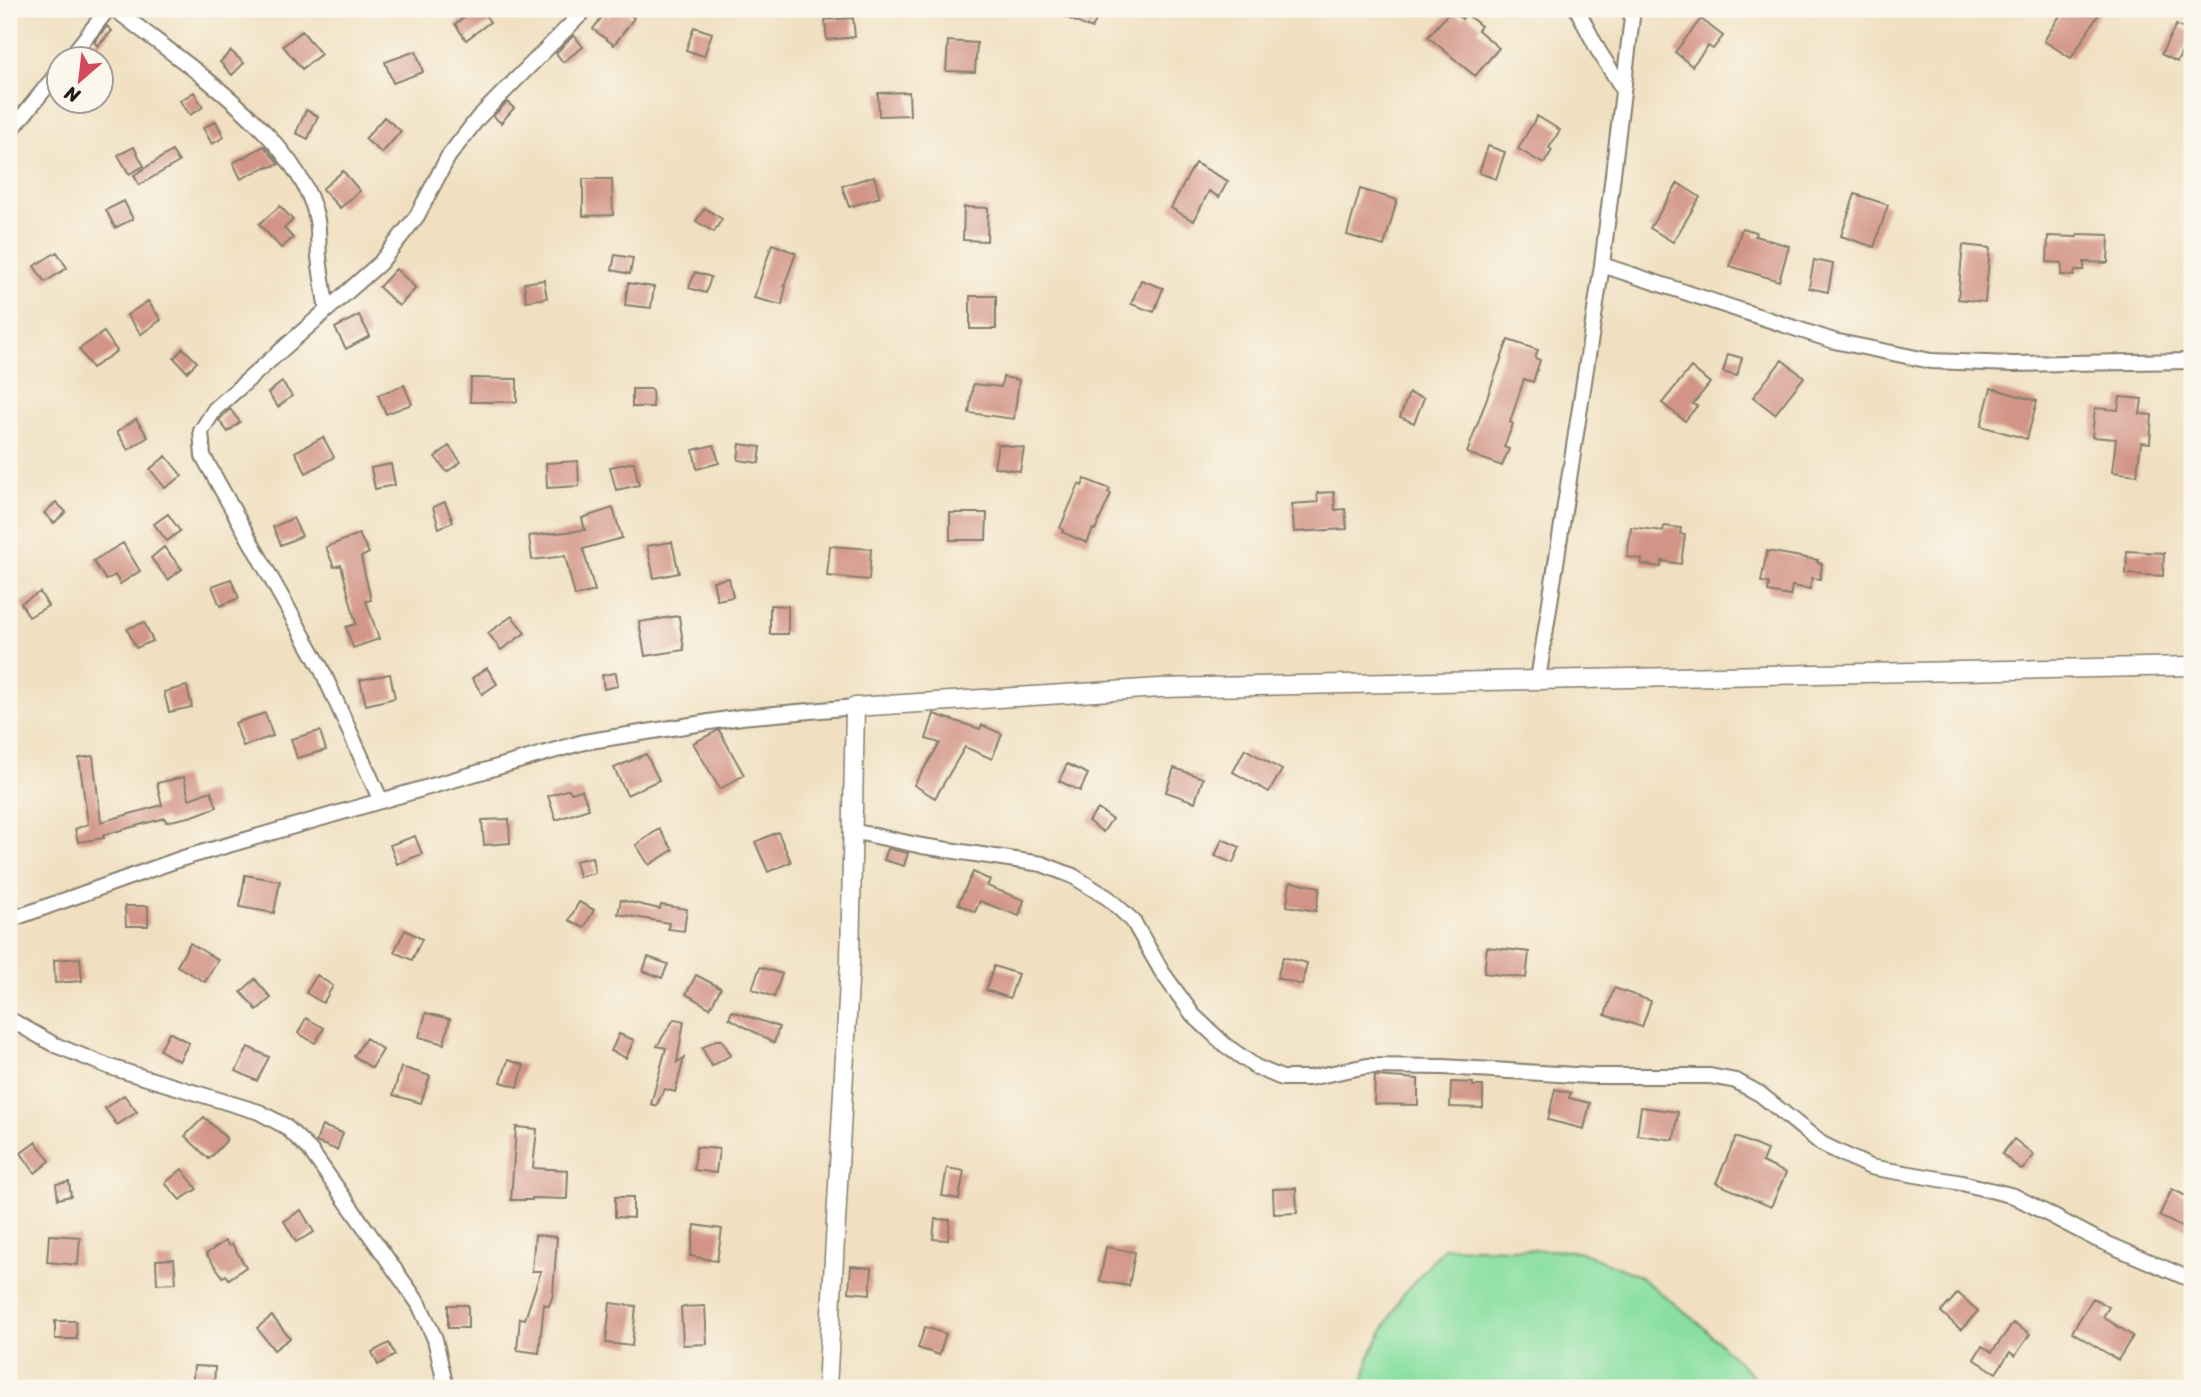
<svg xmlns="http://www.w3.org/2000/svg" width="2201" height="1397" font-family="Sriracha,sans-serif">
	<style>
		.green { fill: #89dfa1; stroke: #527e5e; stroke-width: 2 }
		.building { fill: #d29486 }
		.lines { fill: none; stroke-linecap: round; stroke-linejoin: round }
		.minor-casing { stroke: #867e6e; stroke-width: 18 }
		.tertiary-casing { stroke: #867e6e; stroke-width: 21 }
		.minor { stroke: #fff; stroke-width: 14 }
		.tertiary { stroke: #fff; stroke-width: 18 }
	</style>
	<rect width="100%" height="100%" fill="#fbf7ec"/>
	<filter id="ink" filterUnits="userSpaceOnUse"><feTurbulence type="fractalNoise" baseFrequency=".0143" numOctaves="2"/><feDisplacementMap in="SourceGraphic" scale="14" xChannelSelector="R" yChannelSelector="G"/><feConvolveMatrix kernelMatrix="1 2 1 2 8 2 1 2 1" color-interpolation-filters="sRGB"/></filter>
	<filter id="wash" filterUnits="userSpaceOnUse"><feTurbulence type="fractalNoise" baseFrequency=".00686" numOctaves="4" result="noise"/><feDisplacementMap in="SourceGraphic" scale="28" xChannelSelector="R" yChannelSelector="G"/><feGaussianBlur stdDeviation="1.57" result="paint"/><feColorMatrix in="noise" values="0 0 0 0 0 0 0 0 0 0 0 0 0 0 0 0 0 1.4 0 .05"/><feComposite in="paint" operator="in"/></filter>
	<g filter="url(#wash)">
		<rect width="100%" height="100%" fill="#f0e0c1"/>
		<path class="green" d="M1445 1247 1578 1251 1639 1276 1699 1323 1765 1388H1362L1370 1355 1401 1297Z"/>
		<g id="blocks">
			<path class="building" d="M476 9H481L490 22 466 40 455 24Z
				M616 9H622L634 18 614 45 593 29 605 13 609 17Z
				M1047 9H1101L1092 29Z
				M2064 9H2102L2071 58 2044 41Z
				M1451 10 1462 19 1466 14 1481 26 1478 30 1499 48 1475 76 1428 37Z
				M853 18 855 37 827 40 825 20Z
				M1701 19 1723 36 1713 49 1708 46 1692 66 1675 52Z
				M2176 25 2192 33 2177 62 2161 54Z
				M107 26 112 31 98 46 94 42Z
				M694 27 712 33 704 56 686 50Z
				M302 31 321 54 302 69 283 46Z
				M574 35 583 47 563 62 556 53Z
				M948 41 977 43 975 72 946 71Z
				M231 51 244 63 232 75 220 62Z
				M416 51 423 72 393 83 385 62Z
				M194 92 203 107 190 115 180 101Z
				M909 92 910 115 879 116 878 93Z
				M507 102 514 108 501 123 493 116Z
				M306 110 318 116 308 139 296 133Z
				M1537 116 1560 130 1549 148 1552 150 1544 164 1518 149Z
				M384 117 401 131 382 153 365 139Z
				M216 121 224 137 212 144 203 128Z
				M264 146 279 164 267 168V166L241 179 233 163Z
				M1488 146 1505 152 1496 179 1479 173Z
				M134 147 144 166 129 174 118 155Z
				M172 151 179 162 139 185 134 175Z
				M1195 163 1228 181 1219 197 1209 191 1194 221 1171 208Z
				M343 171 360 191 340 208 322 189Z
				M874 176 880 197 849 207 842 186Z
				M583 179H612L613 215 583 216Z
				M1678 183 1700 197 1673 242 1650 228Z
				M1360 189 1397 200 1384 246 1347 235Z
				M1855 194 1888 205 1874 247 1841 236Z
				M124 201 133 219 115 228 106 210Z
				M280 206 293 220 284 228 293 238 281 248 259 224Z
				M964 207 988 208 987 241 963 240Z
				M705 208 722 219 714 232 696 221Z
				M1742 228 1756 232 1755 236 1789 246 1779 281 1730 266Z
				M2078 234 2109 235 2108 263 2084 262V270H2075L2074 276 2061 275 2062 263 2047 262 2048 236 2077 237Z
				M772 244 796 253 784 286H786L782 305 754 298Z
				M1963 245 1990 248 1985 302 1958 299Z
				M57 252 67 268 45 282 34 266Z
				M615 255 633 258 630 274 612 270Z
				M1814 260 1833 264 1828 292 1809 288Z
				M396 269 416 288 399 306 379 287Z
				M695 272 711 277 706 293 689 288Z
				M544 280 547 298 526 301 524 283Z
				M1141 280 1163 288 1154 312 1131 304Z
				M628 283 654 287 651 308 625 305Z
				M970 296H996V329H970Z
				M148 301 161 320 141 334 127 315Z
				M359 315 370 336 346 349 335 328Z
				M104 332 117 351 92 368 79 349Z
				M1508 340 1538 350 1535 358 1540 360 1533 382 1524 379 1510 422 1513 424 1504 447 1509 449 1502 466 1467 453Z
				M183 348 197 362 187 372 174 358Z
				M1728 354 1742 358 1737 376 1723 372Z
				M1782 360 1804 377 1775 414 1753 397Z
				M1691 367 1710 383 1693 404 1697 406 1685 421 1662 403Z
				M1003 377 1019 380 1014 419 969 413 973 384 1001 387Z
				M471 378 517 379V402H470Z
				M282 382 292 396 278 407 268 393Z
				M404 385 412 404 386 414 378 395Z
				M1991 388 2037 401 2027 439 1981 426Z
				M632 389H652L653 407H632Z
				M1409 393 1424 398 1414 423 1400 417Z
				M2120 397 2142 399 2140 414 2152 415 2150 443 2141 442 2137 475 2112 472 2116 439 2092 437 2095 408 2118 410Z
				M230 409 240 422 228 432 219 420Z
				M136 419 148 437 128 450 117 432Z
				M323 437 334 457 306 473 295 452Z
				M740 444 761 447 759 463 738 460Z
				M998 444 1024 448 1020 471 994 467Z
				M714 445 719 463 697 469 693 450Z
				M449 446 461 462 447 472 435 457Z
				M166 456 182 476 165 488 150 469Z
				M578 461 579 486 547 488 546 463Z
				M634 462 639 485 616 490 610 467Z
				M391 464 395 485 375 489 371 468Z
				M1085 479 1110 489 1108 492 1111 494 1095 530 1093 529 1087 543 1062 532 1063 530 1060 528 1079 484 1082 486Z
				M1334 492 1335 510 1345 509 1347 529 1294 532 1292 504 1318 502 1317 493Z
				M56 502 66 512 54 523 44 513Z
				M445 502 453 522 439 528 433 507Z
				M613 508 622 538 583 549 595 591 575 596 565 556 532 560 529 536 585 530 582 518Z
				M950 513H987L986 540H950Z
				M168 514 180 531 167 541 154 524Z
				M293 518 302 536 281 545 273 527Z
				M1664 526 1681 528 1680 534 1685 535 1681 564 1662 561 1661 567 1641 564 1642 559 1627 557 1631 527 1663 531Z
				M359 534 369 553 361 557 371 600 366 601 379 639 353 648 346 627 356 624 341 565 334 567 326 547Z
				M672 542 679 573 654 578 647 546Z
				M123 543 140 571 120 584 115 575 106 580 93 561Z
				M830 546 871 549 869 580 827 576Z
				M164 547 182 569 168 580 151 558Z
				M1767 551 1818 560 1817 562 1822 564 1820 579 1812 578 1810 589 1792 586 1790 596 1768 592 1769 583 1761 582Z
				M2127 551 2164 553 2163 576 2126 574Z
				M729 578 733 597 717 600 713 581Z
				M231 579 239 598 220 606 212 586Z
				M40 592 48 606 29 617 21 603Z
				M770 605 788 606V634H770Z
				M512 616 525 633 501 650 488 633Z
				M679 616 684 650 645 656 639 622Z
				M144 622 153 641 136 648 127 629Z
				M487 668 497 684 482 694 472 678Z
				M616 673 618 686 604 689 602 675Z
				M390 674 395 698 366 705 360 680Z
				M187 686 192 707 169 712 164 692Z
				M265 713 273 736 243 746 235 723Z
				M934 714 980 729 982 725 1002 734 992 759 965 747 935 798 914 785 940 743 926 739Z
				M719 730 744 775 720 789 693 743Z
				M320 731 326 750 297 758 291 739Z
				M1245 749 1282 770 1269 792 1233 772Z
				M646 754 659 780 627 795 614 768Z
				M93 756 101 822 162 805 157 783 184 777 189 799 211 791 217 807 193 816 166 822 165 818 103 835 104 838 78 842 75 829 88 824 79 758Z
				M1067 764 1088 774 1080 791 1059 781Z
				M1174 768 1203 778 1195 802 1166 792Z
				M569 789 571 793 582 790 589 809 556 820 548 796Z
				M1098 809 1112 819 1103 832 1088 821Z
				M509 819 510 843 484 845 482 820Z
				M659 829 673 850 649 865 636 845Z
				M778 832 791 862 768 872 755 842Z
				M415 836 422 854 397 864 390 845Z
				M1222 839 1240 847 1233 863 1215 856Z
				M888 849 908 853 904 866 884 860Z
				M592 857 595 873 579 877 575 861Z
				M973 872 990 880 987 886 1024 900 1019 916 980 901 975 912 958 904Z
				M245 875 280 881 274 913 240 907Z
				M1290 882 1320 887 1316 911 1287 906Z
				M621 900 660 909 661 905 687 909 684 931 668 929 669 923 618 914Z
				M579 902 594 910 584 928 569 920Z
				M125 906H148V926H126Z
				M405 930 422 939 412 960 394 952Z
				M190 943 218 960 205 982 177 966Z
				M1487 947 1529 952 1526 978 1484 973Z
				M648 957 668 964 662 978 643 971Z
				M1283 957 1307 963 1302 985 1277 978Z
				M80 958 82 981 55 983 54 960Z
				M994 966 1018 974 1010 998 986 990Z
				M760 967 782 974 774 997 752 989Z
				M317 975 333 986 323 1003 306 993Z
				M696 975 721 988 710 1008 686 994Z
				M255 979 271 998 257 1010 241 992Z
				M1614 988 1651 1001 1642 1027 1605 1015Z
				M732 1011 779 1027 774 1043 729 1018Z
				M426 1013 450 1019 444 1044 419 1037Z
				M306 1018 324 1028 315 1043 298 1033Z
				M674 1019 684 1021 677 1062 684 1058 675 1092 665 1089 656 1106 651 1104 666 1048 657 1046Z
				M169 1032 189 1043 179 1061 160 1050Z
				M619 1034 634 1040 626 1058 611 1051Z
				M366 1038 383 1050 372 1068 354 1056Z
				M716 1040H722L731 1055 712 1066 702 1048Z
				M248 1047 269 1057 257 1081 236 1071Z
				M508 1060 524 1065 518 1087 501 1082Z
				M401 1067 430 1076 421 1103 393 1095Z
				M1375 1076 1418 1079V1105L1374 1104Z
				M1451 1082 1473 1083V1086H1483V1108L1450 1107Z
				M1555 1089 1571 1093 1569 1098 1590 1103 1584 1129 1548 1120Z
				M124 1095 137 1112 117 1125 105 1108Z
				M1641 1107 1678 1112 1674 1140 1637 1135Z
				M204 1117 226 1138V1141L209 1159 185 1136Z
				M322 1126 343 1133 337 1150 316 1142Z
				M516 1127 537 1129 533 1168 568 1170 567 1199 532 1198V1200H511Z
				M1736 1137 1767 1150 1762 1162 1786 1173 1771 1207 1716 1183Z
				M2014 1139 2034 1155 2022 1170 2002 1154Z
				M36 1142 50 1161 35 1173 21 1153Z
				M696 1147 719 1149 716 1173 694 1170Z
				M947 1168 964 1171 959 1199 942 1196Z
				M182 1169 197 1189 180 1200 165 1183Z
				M69 1182 71 1196 58 1199 56 1184Z
				M1296 1188 1297 1213 1274 1214 1273 1189Z
				M2172 1189 2192 1199V1232L2159 1216Z
				M615 1197H633V1218L615 1217Z
				M301 1210 314 1232 296 1242 284 1221Z
				M935 1219 950 1220 948 1240 933 1239Z
				M695 1225 722 1229 717 1261 690 1256Z
				M49 1235 80 1237 78 1265 47 1262Z
				M535 1235 557 1237 553 1294 549 1306 544 1304 539 1353 517 1350 520 1318 525 1319 541 1271H532Z
				M225 1241 229 1246 232 1244 246 1267 229 1279 226 1275 223 1277 206 1254Z
				M1106 1247 1135 1252 1129 1286 1100 1281Z
				M174 1259 176 1283 157 1284 156 1260Z
				M851 1266 872 1268 870 1294 849 1292Z
				M1958 1293 1978 1311 1961 1330 1941 1312Z
				M2093 1298 2109 1307 2103 1317 2133 1336 2118 1360 2072 1332Z
				M610 1303 636 1306 632 1346 606 1343Z
				M448 1305H468V1328H448Z
				M705 1306 707 1344 683 1345 681 1307Z
				M272 1316 290 1338 274 1350 257 1328Z
				M55 1321H76L77 1339H55Z
				M2013 1323 2030 1334 2015 1356 2010 1352 1996 1373 1974 1359 1982 1346 1992 1352Z
				M925 1327 946 1334 939 1355 918 1348Z
				M389 1343 395 1355 378 1365 372 1352Z
				M194 1366 215 1367 214 1388H192Z"/>
		</g>
	</g>
	<g filter="url(#ink)">
		<use href="#blocks" fill-opacity="0" stroke="#867e6e" stroke-width="2"/>
		<g class="lines">
			<g class="minor-casing">
				<path id="minor" d="M115 9C179 61 300 135 317 220 319 232 318 245 319 257 321 275 324 292 327 310
					M1577 9 1598 50 1623 89
					M68 60 108 9
					M9 133 60 70
					M1602 265 1834 341 1931 361 2013 364 2192 361
					M1538 680 1602 265 1633 9
					M381 801 321 668 203 456 201 431 215 409 380 263 417 216 448 157 478 118 586 9
					M852 831 922 846 1042 864 1073 876 1108 898 1133 921 1162 972 1193 1015 1225 1045 1256 1067 1282 1078H1309L1367 1066 1443 1067 1591 1076H1710L1736 1081 1760 1094 1822 1144 1870 1167 1962 1183 2014 1196 2096 1239 2192 1280
					M9 920 180 859 584 742 741 717 855 707
					M9 1019 55 1045 110 1067 259 1112 285 1126 310 1150 419 1304 435 1339 446 1388"/>
			</g>
			<g class="tertiary-casing">
				<path id="tertiary" d="M827 1388 850 962 855 707 1160 688 2192 666"/>
			</g>
			<use href="#minor" class="minor"/>
			<use href="#tertiary" class="tertiary"/>
		</g>
	</g>
	<rect width="2201" height="1397" fill="none" stroke="#fbf7ec" stroke-width="35"/>
	<g transform="translate(80 80) rotate(208)"><circle r="33" fill="#fbf7ec" stroke="#a29f99" stroke-width="2"/>
	<path d="M0-5L12 26L0 18L-12 26Z" fill="#d1495b"/>
	<text y="-10" font-size="19" font-weight="bold" text-anchor="middle" fill="#1c1c1c">N</text>
	</g>
</svg>
